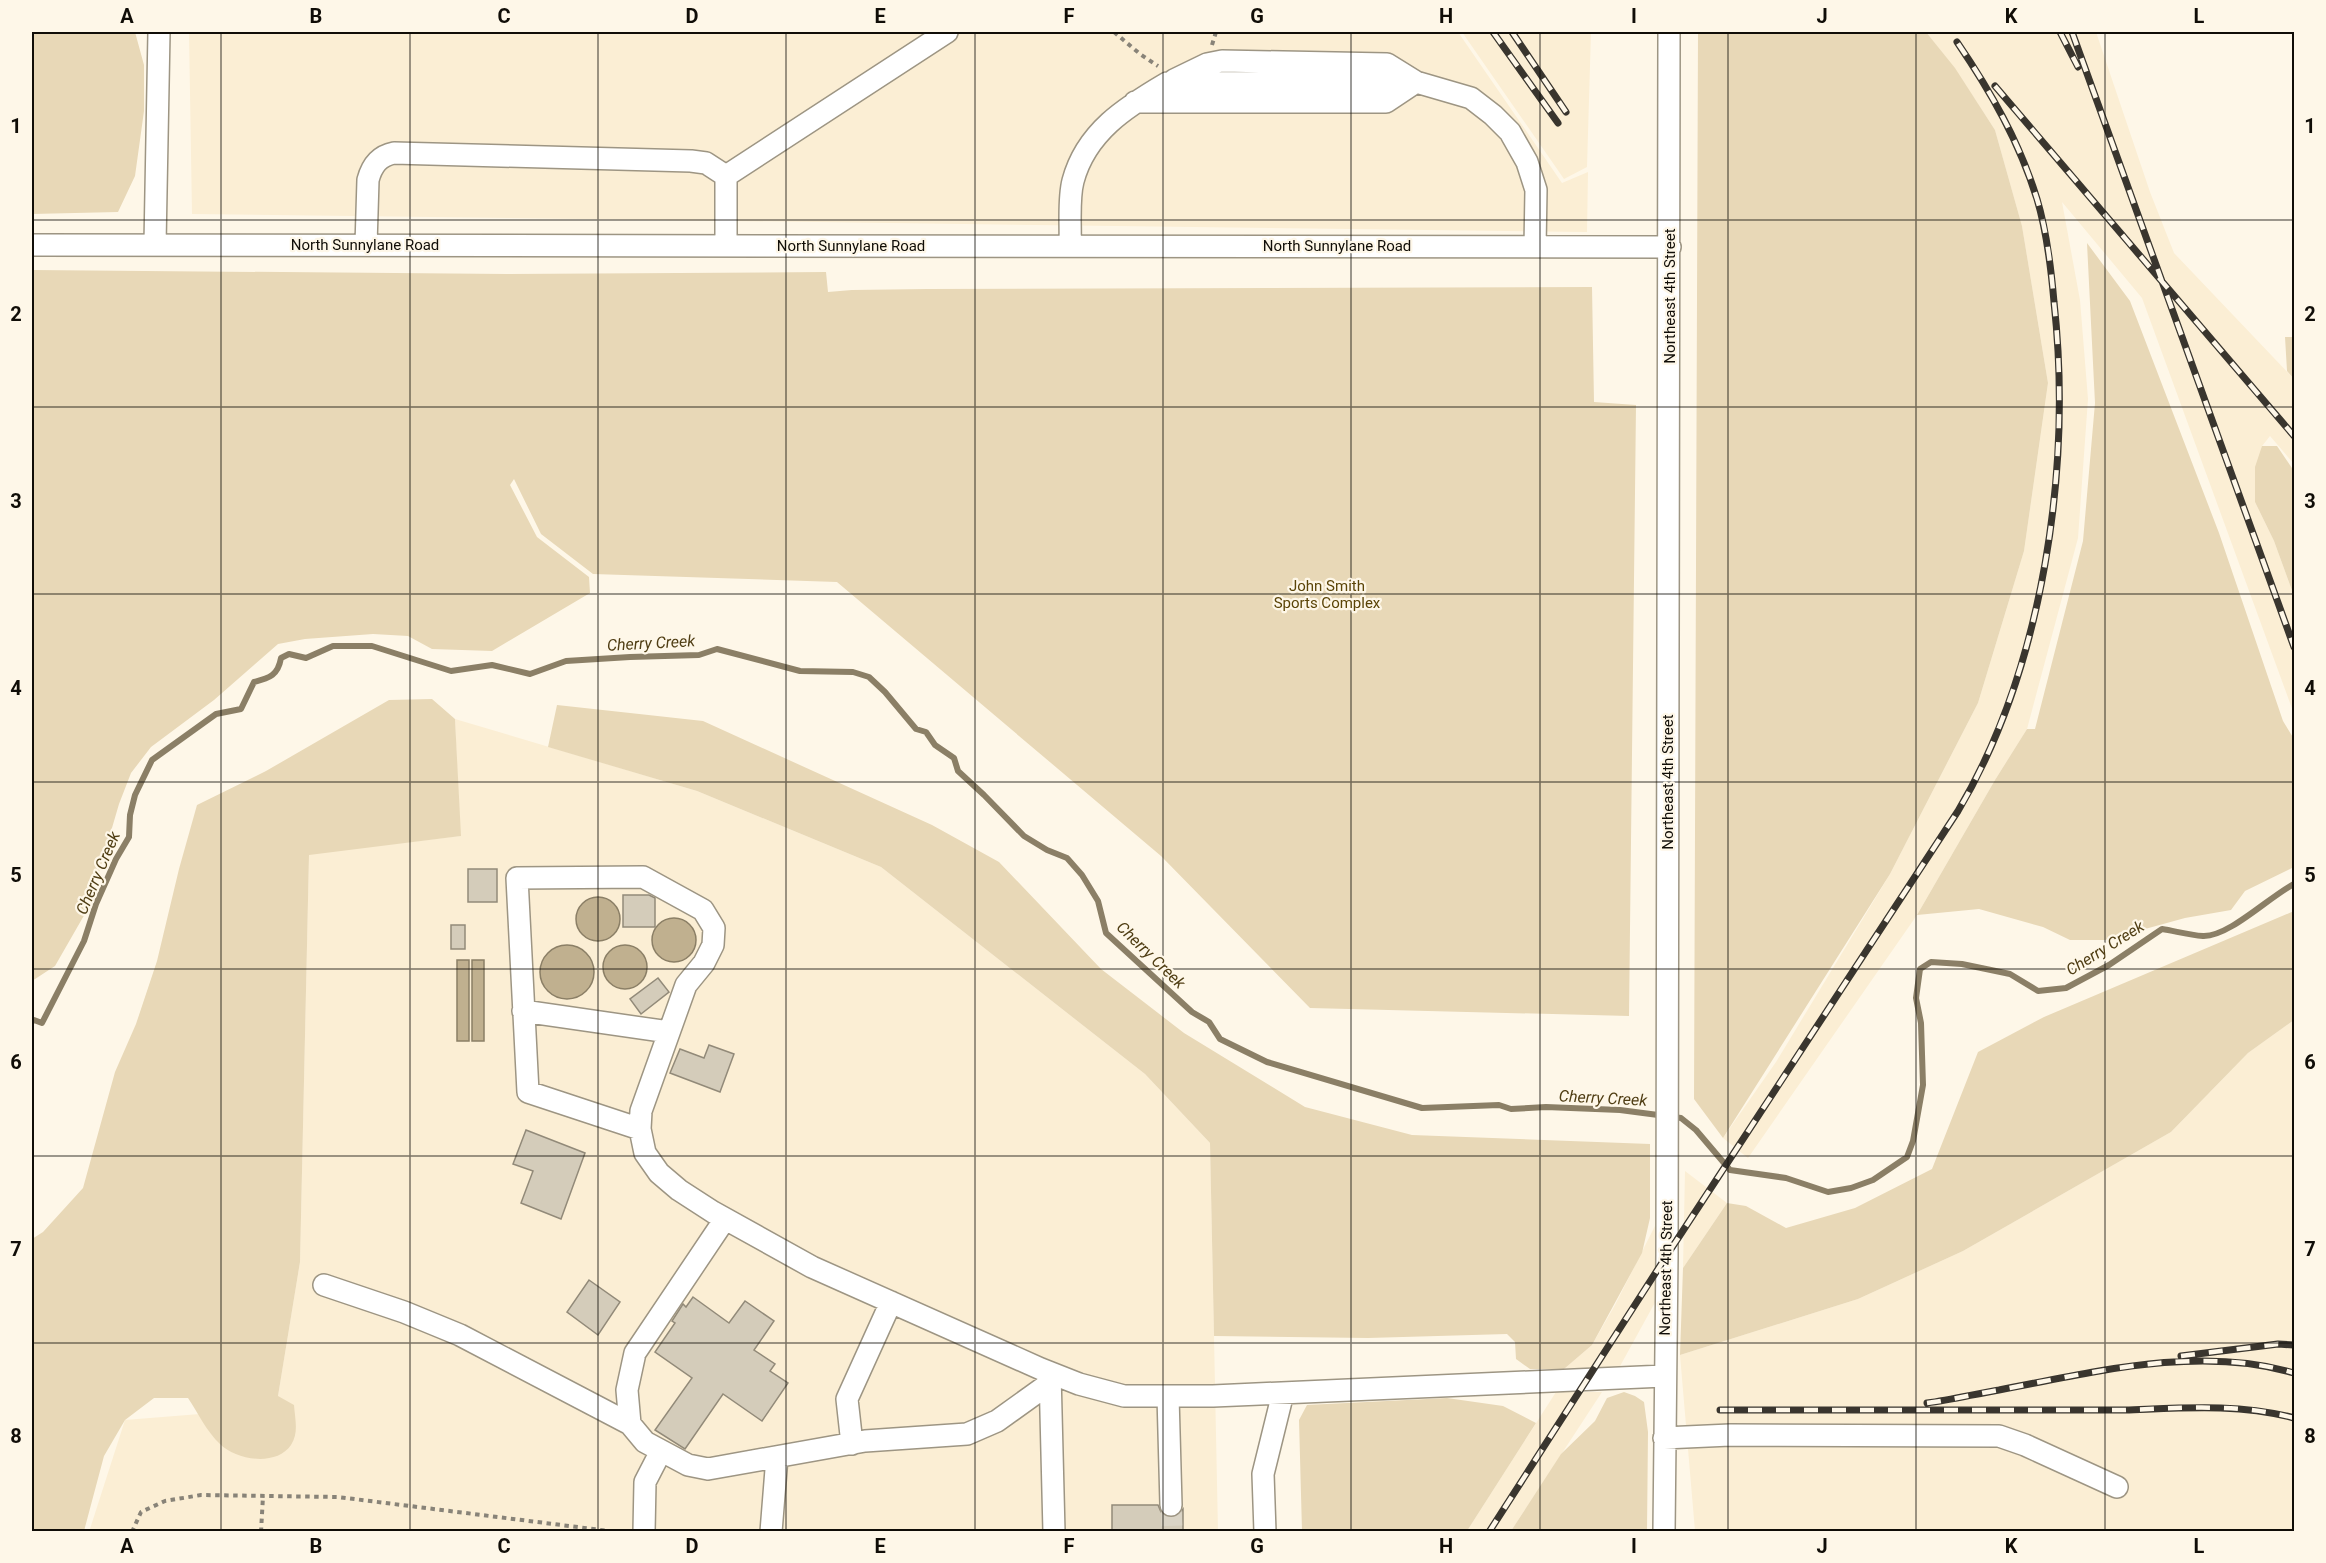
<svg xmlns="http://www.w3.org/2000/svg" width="2326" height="1563" font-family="Roboto,sans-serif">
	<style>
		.built { fill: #fbeed4 }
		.green { fill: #e8d8b7 }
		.water { fill: #c0b08f; stroke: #8b7f66; stroke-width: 1.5 }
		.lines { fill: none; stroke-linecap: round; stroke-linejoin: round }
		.stream { stroke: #8b7f66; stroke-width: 6 }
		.building { fill: #d4ccba; stroke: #928a79; stroke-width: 1.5 }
		.minor-tunnel { stroke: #dad4c6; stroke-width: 21; stroke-dasharray: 21 10; stroke-linecap: butt }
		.minor-casing { stroke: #9d9583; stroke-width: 24 }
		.path { stroke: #888378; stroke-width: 4; stroke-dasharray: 4.5 4.5; stroke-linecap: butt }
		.minor { stroke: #fff; stroke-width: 21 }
		.rail-casing { stroke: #39352e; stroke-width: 7 }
		.rail { stroke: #fef7e8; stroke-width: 4.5; stroke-dasharray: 14; stroke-linecap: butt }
		.grid { fill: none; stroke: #100d07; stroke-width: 1.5; stroke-opacity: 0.55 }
		.labels { text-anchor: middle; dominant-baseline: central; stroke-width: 4.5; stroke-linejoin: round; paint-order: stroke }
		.street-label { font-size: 15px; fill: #100d07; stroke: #fef7e8 }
		.park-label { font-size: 15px; fill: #5b4407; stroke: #fef7e8 }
		.water-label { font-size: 16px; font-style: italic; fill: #4f3d13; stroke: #fef7e8 }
		.neatline { fill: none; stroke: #100d07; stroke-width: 2 }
		.grid-label { font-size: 20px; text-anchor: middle; font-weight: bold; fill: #100d07 }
	</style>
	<rect width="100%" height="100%" fill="#fef7e8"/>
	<path class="built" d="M189 32H1458L1562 183 1588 172 1587 232 192 214Z
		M1462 32H1591L1587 167 1564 179Z
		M1926 32H2096L2150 192 2174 253 2294 379V464L2270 436 2262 446 2255 502 2274 541 2294 596V714L2142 298 2062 202 2080 300 2088 399 2078 538 2027 729 1995 780 1917 915 1748 1158 1723 1138 1776 1062 1890 874 1978 703 2024 551 2048 383 2022 226 1995 130 1955 69Z
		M455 719 697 791 881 867 1145 1074 1210 1143 1218 1531 89 1532 125 1420 276 1408 300 1262 309 854 460 836Z
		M2294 1020V1531H1695L1680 1355 1858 1299 1963 1251 2171 1132 2248 1053Z
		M1685 1171 1727 1203 1683 1268Z
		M1658 1220V1297L1619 1368 1564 1369 1592 1345 1615 1305Z
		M1556 1392H1602L1511 1531H1467Z"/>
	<path class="green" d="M32 32H135L144 65V111L135 176 118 212 32 214Z
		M1698 32H1926L1955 68 1995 130 2022 226 2048 383 2024 551 1978 703 1890 874 1723 1138 1694 1099Z
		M2087 243 2130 301 2219 533 2283 721 2294 739V867L2245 891 2231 910 2185 918 2105 940H2070L2043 927 1979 909 1917 915 1995 780 2027 729H2035L2083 541 2095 403Z
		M32 270 507 274 826 272 828 292 852 290 927 289 1592 287 1594 402 1636 405 1629 1016 1310 1008 1161 856 837 582 593 574 541 534 514 479 510 485 537 537 589 577 590 593 492 651 432 649 408 636 373 634 305 639 278 644 214 700 151 747 131 773 119 804 95 886 86 912 55 966 32 981Z
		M2285 337H2294V379L2287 371Z
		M2262 446H2277L2294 471V596L2274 541 2255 502V467Z
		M432 699 455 719 461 836 309 855 300 1262 278 1396 294 1405C295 1419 299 1433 291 1445 276 1467 236 1460 220 1444 207 1432 198 1413 188 1398H154L125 1420 104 1456 84 1531H32V1239L43 1232 83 1188 115 1072 136 1024 157 961 179 869 197 805 266 771 389 700Z
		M557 705 703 721 932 825 999 862 1101 969 1184 1033 1305 1107 1412 1135 1650 1144V1218L1642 1253 1592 1345 1564 1369H1530L1516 1359 1515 1342 1507 1334 1368 1338 1214 1336 1210 1143 1145 1074 881 867 697 791 548 747Z
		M2294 911V1020L2248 1053 2171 1132 1963 1251 1858 1299 1680 1355 1683 1268 1727 1203 1746 1206 1786 1228 1855 1208 1932 1169 1978 1052 2044 1017Z
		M1624 1392 1635 1396 1644 1402 1648 1432 1647 1531H1511L1561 1454 1595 1421 1607 1398Z
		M1447 1398 1503 1406 1536 1423 1467 1531H1302L1299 1420 1307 1405Z"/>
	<path class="water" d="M576 919a22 22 0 1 1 44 0a22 22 0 1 1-44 0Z
		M652 940a22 22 0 1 1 44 0a22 22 0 1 1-44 0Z
		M603 967a22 22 0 1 1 44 0a22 22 0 1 1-44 0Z
		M540 972a27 27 0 1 1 54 0a27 27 0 1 1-54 0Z
		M457 960H469V1041H457Z
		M472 960H484V1041H472Z"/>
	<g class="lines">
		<path class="stream" d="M32 1021 34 1020 42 1023 84 941 96 904 116 859 129 837 130 815 135 795 152 760 216 714 241 709 254 682C270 678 278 675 281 658L289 654 306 658 333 646H372L451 671 492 665 530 674 566 661 630 657 699 655 717 649 800 671 853 672 869 677 885 692 916 729 926 732 935 745 954 758 958 771 984 795 1024 836 1047 850 1067 858 1082 875 1098 901 1106 933 1192 1012 1209 1022 1220 1039 1267 1062 1422 1108 1499 1105 1511 1109 1546 1107 1620 1110 1681 1118 1696 1130 1730 1170 1786 1178 1828 1192 1851 1188 1873 1180 1907 1157 1913 1141 1923 1085 1921 1023 1916 998 1920 969 1931 962 1962 964 2010 974 2038 991 2066 988 2109 965 2162 929C2175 931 2189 935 2203 936 2229 937 2270 896 2294 884"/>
	</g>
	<path class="building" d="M468 869H497V902H468Z
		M623 895H649L655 898V927H623Z
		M451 925H465V949H451Z
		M658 978 669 992 641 1014 630 999Z
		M709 1045 734 1054 720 1092 670 1073 680 1049 704 1058Z
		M526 1130 585 1153 561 1219 521 1203 533 1171 513 1164Z
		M589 1280 620 1302 598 1335 567 1312Z
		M693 1297 729 1323 745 1301 774 1321 754 1350 775 1364 770 1371 788 1383 762 1421 723 1394 685 1449 655 1430 692 1378 655 1352 675 1323 672 1321 683 1304 686 1307Z
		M1112 1505H1158L1161 1512 1171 1518 1178 1515 1183 1509V1532H1112Z"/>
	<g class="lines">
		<path class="minor-tunnel" d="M1171 1505 1172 1532"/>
		<g class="minor-casing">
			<path id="minor" d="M1135 102H1386L1416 82 1387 64 1222 61 1207 64 1174 80
				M155 244 159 32
				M32 245 1670 247
				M366 245 368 180C372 165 379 156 394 153L691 161 706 163 726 176
				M726 245V176L947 32
				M1070 246C1071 226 1068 200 1073 181 1086 132 1126 107 1167 83L1416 82 1471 98 1493 115 1510 132 1527 162 1536 190 1535 247
				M523 1011 669 1032
				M640 1129 528 1092 517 878 643 877 703 910 714 928 713 945 704 963 686 985 641 1111 640 1129 645 1153 659 1173 679 1190 713 1212 812 1267 1041 1369 1079 1384 1124 1396H1213L1664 1376
				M725 1219 635 1353 627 1390 630 1424 645 1442 688 1465 708 1469 865 1441 967 1434 997 1421 1050 1383
				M324 1285 404 1312 460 1335 630 1424
				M1050 1373 1054 1532
				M1168 1396 1171 1505
				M1664 1438 1730 1435 1999 1436 2025 1445 2117 1487
				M852 1444 847 1399 891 1302
				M644 1532 645 1482 661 1451
				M771 1532 777 1457
				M1265 1532 1263 1474 1283 1393
				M1664 1532 1667 1255 1669 32"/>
		</g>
		<path class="path" d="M1114 32 1140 54 1158 66
			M1212 45 1216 32
			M132 1532 141 1512 165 1501 201 1495 338 1497 617 1532
			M261 1532 263 1496"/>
		<use href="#minor" class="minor"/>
		<g class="rail-casing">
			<path id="rail" d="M1493 32 1558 123
				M1512 32 1566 112
				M2060 32 2078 67
				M2072 32 2294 647
				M1995 86 2294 436
				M2181 1356 2278 1344 2294 1345
				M1927 1403C1951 1400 1975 1394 1999 1390 2094 1372 2200 1345 2294 1373
				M1720 1410H2125C2181 1408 2239 1403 2294 1418
				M1489 1532 1667 1255 1958 811C2044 666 2072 467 2054 302 2051 267 2047 232 2037 199 2019 141 1991 92 1957 42"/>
		</g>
		<use href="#rail" class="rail"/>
	</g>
	<path class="grid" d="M221 32V1532M410 32V1532M598 32V1532M786 32V1532M975 32V1532M1163 32V1532M1351 32V1532M1540 32V1532M1728 32V1532M1916 32V1532M2105 32V1532M32 220H2294M32 407H2294M32 594H2294M32 782H2294M32 969H2294M32 1156H2294M32 1343H2294"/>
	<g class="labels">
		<g class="street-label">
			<text x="365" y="245">North Sunnylane Road</text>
			<text x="851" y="246">North Sunnylane Road</text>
			<text x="1337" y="246">North Sunnylane Road</text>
			<text transform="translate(1670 296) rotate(-90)">Northeast 4th Street</text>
			<text transform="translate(1668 782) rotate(-90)">Northeast 4th Street</text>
			<text transform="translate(1666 1268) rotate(-89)">Northeast 4th Street</text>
		</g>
		<g class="park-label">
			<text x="1327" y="586">John Smith<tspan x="1327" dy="17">Sports Complex</tspan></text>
		</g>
		<g class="water-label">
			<text transform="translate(651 643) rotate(-3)">Cherry Creek</text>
			<text transform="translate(98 873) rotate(-67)">Cherry Creek</text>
			<text transform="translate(2105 948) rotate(-32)">Cherry Creek</text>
			<text transform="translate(1151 955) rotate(44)">Cherry Creek</text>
			<text transform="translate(1603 1098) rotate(3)">Cherry Creek</text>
		</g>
	</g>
	<rect width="2326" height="1563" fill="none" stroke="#fef7e8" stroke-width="66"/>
	<rect x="33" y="33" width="2260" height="1497" class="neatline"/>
	<g class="grid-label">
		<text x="127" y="23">A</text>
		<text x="316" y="23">B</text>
		<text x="504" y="23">C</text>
		<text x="692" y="23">D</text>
		<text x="880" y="23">E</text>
		<text x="1069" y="23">F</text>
		<text x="1257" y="23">G</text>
		<text x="1446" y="23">H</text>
		<text x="1634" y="23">I</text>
		<text x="1822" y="23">J</text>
		<text x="2011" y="23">K</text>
		<text x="2199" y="23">L</text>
		<text x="16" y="133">1</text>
		<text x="2310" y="133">1</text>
		<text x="16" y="321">2</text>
		<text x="2310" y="321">2</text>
		<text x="16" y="508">3</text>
		<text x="2310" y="508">3</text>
		<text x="16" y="695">4</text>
		<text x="2310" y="695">4</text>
		<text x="16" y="882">5</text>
		<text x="2310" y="882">5</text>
		<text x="16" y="1069">6</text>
		<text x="2310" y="1069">6</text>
		<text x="16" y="1256">7</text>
		<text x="2310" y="1256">7</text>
		<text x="16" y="1443">8</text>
		<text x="2310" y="1443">8</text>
		<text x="127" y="1553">A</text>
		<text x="316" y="1553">B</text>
		<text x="504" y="1553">C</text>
		<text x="692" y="1553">D</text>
		<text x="880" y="1553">E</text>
		<text x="1069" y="1553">F</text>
		<text x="1257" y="1553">G</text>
		<text x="1446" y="1553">H</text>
		<text x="1634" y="1553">I</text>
		<text x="1822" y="1553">J</text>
		<text x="2011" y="1553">K</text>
		<text x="2199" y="1553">L</text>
	</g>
</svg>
